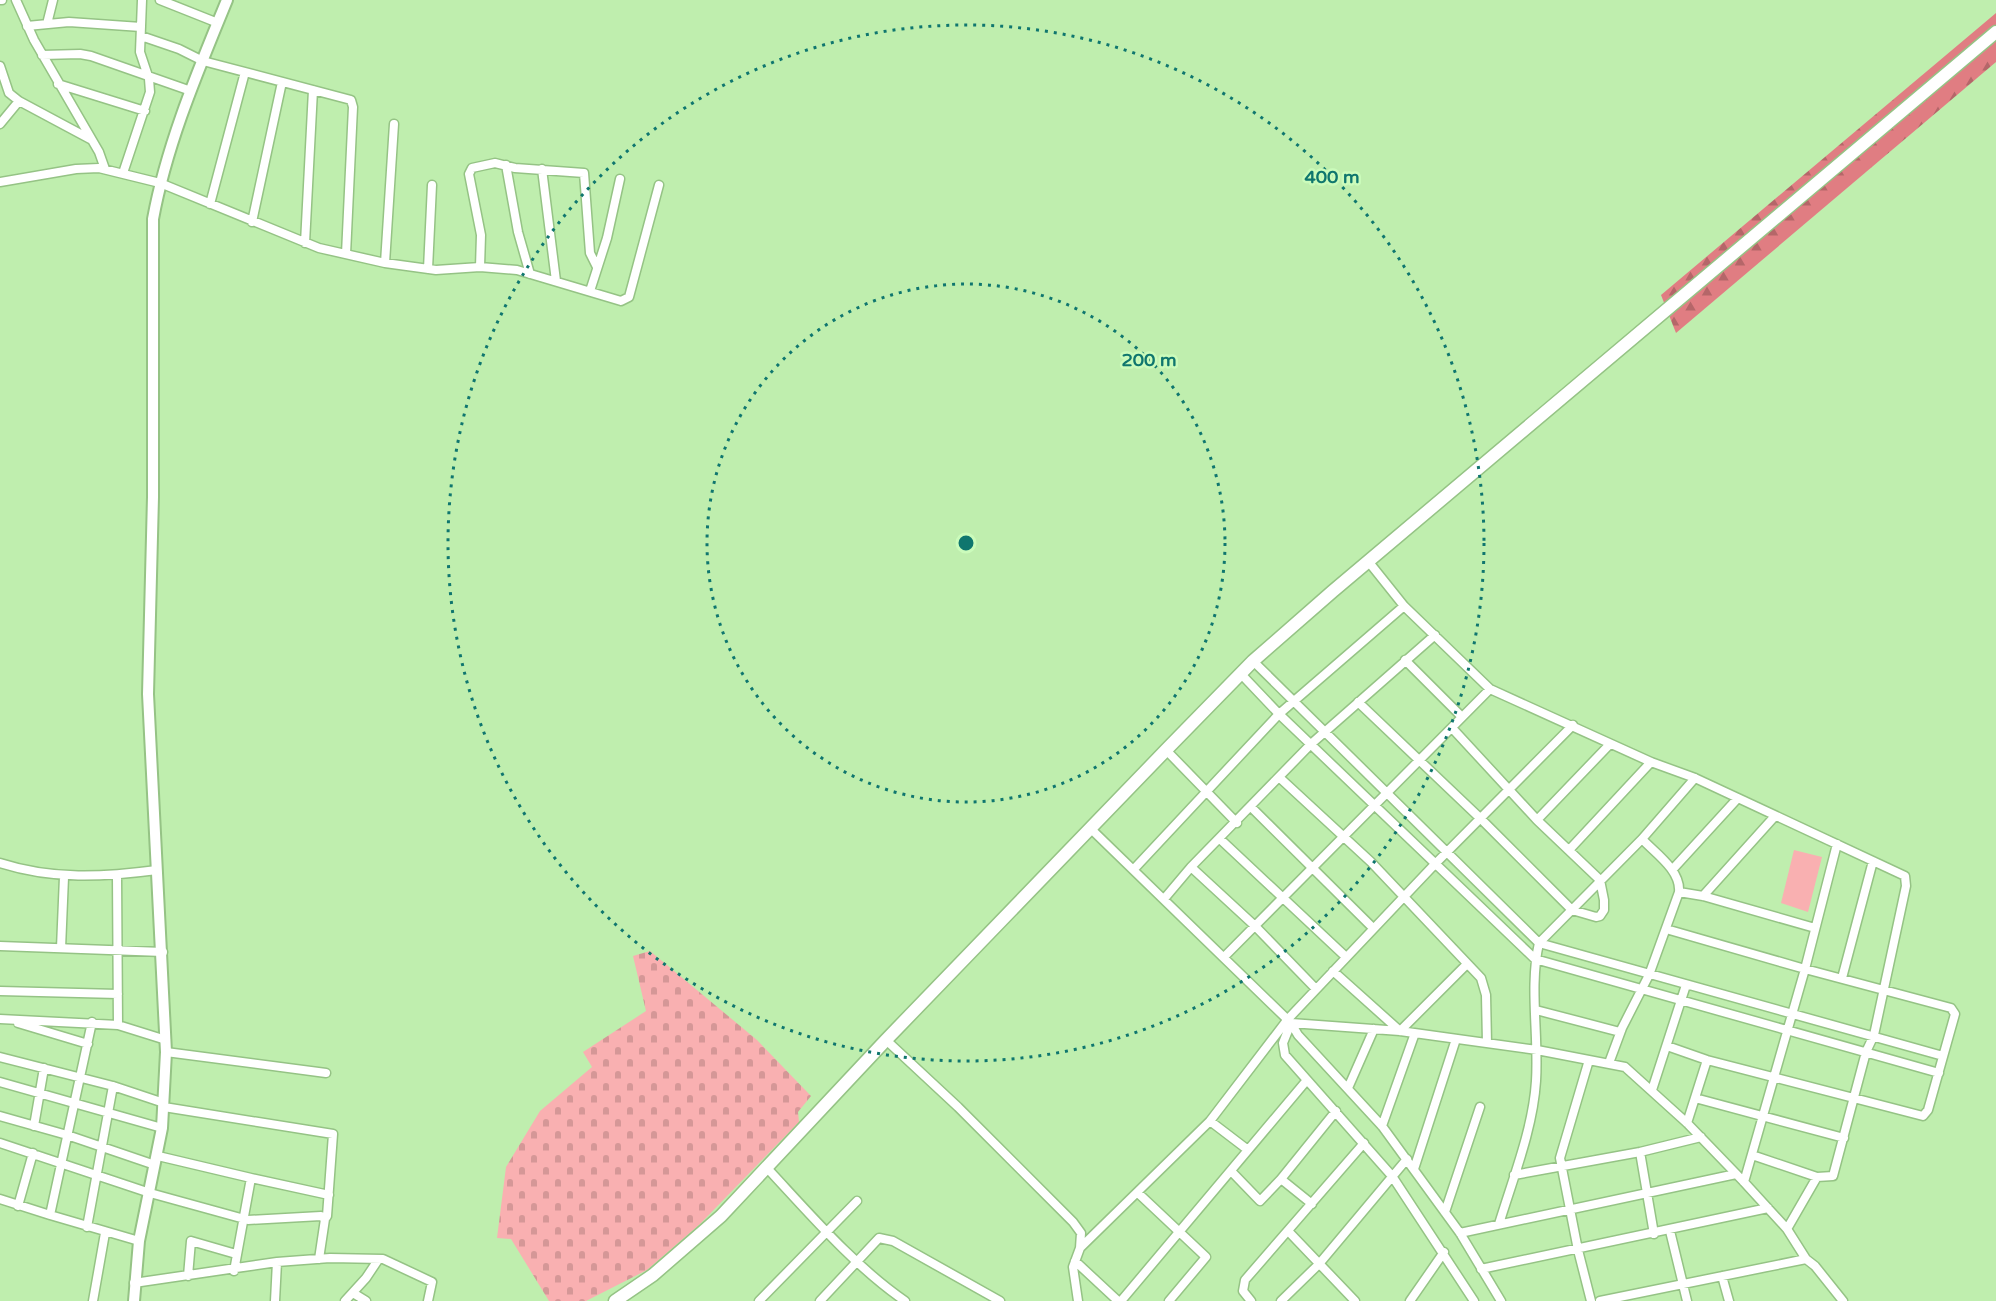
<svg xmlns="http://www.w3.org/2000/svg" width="1996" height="1301" font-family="'Varela Round',sans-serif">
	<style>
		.forest { fill: url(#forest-firs) }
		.cemetery { fill: url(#cemetery-stones) }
		.garden { fill: #f9b0b1 }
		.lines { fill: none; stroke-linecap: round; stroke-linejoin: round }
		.minor-casing { stroke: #95c385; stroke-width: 11 }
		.tertiary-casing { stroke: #95c385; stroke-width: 14 }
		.secondary-casing { stroke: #95c385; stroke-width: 15 }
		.minor { stroke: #fff; stroke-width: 8 }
		.tertiary { stroke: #fff; stroke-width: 10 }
		.secondary { stroke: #fff; stroke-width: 12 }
		.ring { fill: none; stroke: #0f766e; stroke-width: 3; stroke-dasharray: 3 6 }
		.centre { fill: #0f766e; stroke: #cbfbbb; stroke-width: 3 }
		.ring-label { font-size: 18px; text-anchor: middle; font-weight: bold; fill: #0f766e; stroke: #cbfbbb; stroke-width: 5; stroke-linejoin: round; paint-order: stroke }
	</style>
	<defs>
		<pattern id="forest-firs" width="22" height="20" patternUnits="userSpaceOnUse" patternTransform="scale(1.5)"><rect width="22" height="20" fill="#e07d82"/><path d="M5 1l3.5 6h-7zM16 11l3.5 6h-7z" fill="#b56669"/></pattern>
		<pattern id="cemetery-stones" width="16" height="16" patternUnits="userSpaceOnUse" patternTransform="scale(1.5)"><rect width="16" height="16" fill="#f9b0b1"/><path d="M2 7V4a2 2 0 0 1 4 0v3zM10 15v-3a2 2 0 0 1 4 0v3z" fill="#d59797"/></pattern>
	</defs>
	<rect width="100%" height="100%" fill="#bfeeae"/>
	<path class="forest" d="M1996 13V62L1676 333 1661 295Z"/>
	<path class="cemetery" d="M650 951 757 1040 811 1096 798 1112 799 1122 700 1224 647 1270 586 1301H549L511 1239 497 1238 506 1167 540 1111 592 1067 583 1052 646 1011 633 956Z"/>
	<path class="garden" d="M1794 850 1822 857 1808 912 1781 903Z"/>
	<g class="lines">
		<g class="minor-casing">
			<path id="minor" d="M0 0H2
				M16 0 34 40 99 152 105 169
				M160 0 218 23
				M47 24 53 0
				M27 26 69 22 141 27
				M141 36 179 49 203 61 351 100 353 107 346 254
				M42 55 80 54 91 56 191 91
				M0 66 9 93 19 101 90 139
				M58 84 145 111
				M0 124 19 101
				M506 165 518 232 530 274
				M542 169 556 281
				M123 173 150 92 149 79 140 52 142 0
				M0 182 76 169 99 168 160 183 319 248 385 263 436 270 480 267 517 270 621 301 629 297 659 185
				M210 204 245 72
				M252 222 282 82
				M305 243 313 90
				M385 263 394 124
				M480 267 481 235 469 174 472 168 495 163 515 168 584 173 590 253 597 267
				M428 269 432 185
				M590 291 607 238 620 179
				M1368 561 1404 606 1490 689 1651 762 1695 778 1905 876 1906 886 1874 1035 1866 1052 1833 1176 1817 1177 1752 1155
				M1405 660 1462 717
				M1253 661 1539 943 1943 1056
				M1241 674 1279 714 1535 959 1939 1073
				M1358 702 1481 819 1572 910 1596 917 1600 916 1604 910V900L1600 880 1537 820 1452 728
				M1166 750 1237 823
				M1280 778 1371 862 1481 978 1486 995 1487 1043
				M1251 807 1373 928
				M1537 820 1610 744
				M1090 828 1291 1023 1298 1035 1382 1126 1460 1233 1501 1301
				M1220 839 1346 957
				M1570 849 1651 762
				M0 863C53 880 103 877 157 870
				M1191 867 1255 926 1316 989
				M1134 869 1279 714 1404 606
				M1672 870 1737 799
				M117 876 118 1025
				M1679 892 1703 896 1815 928
				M1703 896 1775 816
				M1164 899 1191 867 1311 744 1435 635
				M1666 929 1805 969 1951 1008 1955 1014 1928 1110 1923 1116 1707 1060 1667 1046
				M0 946 163 952
				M61 948 64 877
				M1224 957 1490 689
				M1333 971 1400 1031 1466 965
				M1842 978 1873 861
				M0 991 118 994
				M1536 1010 1620 1032
				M0 1019 118 1025 166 1040
				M92 1022 50 1215 139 1241
				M18 1023 88 1044
				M1291 1023 1400 1031 1537 1050 1625 1067 1687 1123 1744 1182 1787 1229 1806 1259 1815 1266 1843 1301
				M1291 1023 1283 1043 1285 1055 1392 1176 1474 1301
				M886 1040 958 1107 1073 1222 1081 1233 1080 1248
				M166 1052 326 1073
				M0 1057 113 1086 164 1103
				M1589 1060 1560 1158 1578 1250 1591 1301
				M1609 1063 1622 1028 1649 975 1679 892C1681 870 1655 853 1642 839
				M0 1082 162 1128
				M1348 1088 1374 1029
				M1652 1090 1686 985
				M1695 1098 1844 1138
				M164 1107 333 1134 327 1216 325 1219
				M0 1116 67 1135 155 1165
				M1210 1121 1248 1150
				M1687 1123 1707 1060
				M34 1126 44 1068
				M1382 1126 1415 1033
				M0 1143 150 1193 248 1220 321 1216 325 1219 319 1259
				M1640 1152 1654 1234
				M158 1156 251 1178 234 1271
				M767 1168C809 1213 854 1266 905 1301
				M1414 1169 1456 1039
				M1231 1171 1260 1201 1281 1179
				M1514 1175 1640 1152 1701 1137
				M251 1178 329 1195
				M1744 1182 1805 969 1837 844
				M1138 1193 1206 1257 1169 1301
				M0 1199 50 1215
				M1312 1204 1281 1179 1336 1111
				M18 1206 33 1153
				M1445 1212 1480 1107
				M1499 1224C1513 1178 1533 1129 1536 1081 1539 1036 1529 987 1539 943L1642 839 1695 778
				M87 1227 113 1086
				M1787 1229 1817 1177
				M1670 1231 1687 1301
				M1289 1232 1355 1301
				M1460 1233 1736 1174
				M1075 1261 1118 1301
				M1481 1269 1768 1208
				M188 1276 191 1241 236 1254
				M1722 1276 1729 1301
				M134 1283 277 1262 330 1258 383 1259 432 1282 428 1301
				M353 1293 366 1301
				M93 1301 105 1233
				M275 1301 277 1262
				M345 1301 366 1278 378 1260
				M759 1301 857 1201
				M820 1301 879 1238 893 1241 1000 1301
				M1078 1301 1073 1267 1080 1248 1210 1121 1288 1019 1435 864 1573 725
				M1121 1301 1307 1080
				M1251 1301 1243 1291 1245 1280 1364 1143
				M1281 1301 1319 1264 1407 1159
				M1410 1301 1444 1252
				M1600 1301 1806 1259"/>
		</g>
		<g class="tertiary-casing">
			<path id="tertiary" d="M134 1301 139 1241 162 1128 166 1052 148 694 153 497V219C167 143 198 71 227 0"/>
		</g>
		<g class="secondary-casing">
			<path id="secondary" d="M615 1301 653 1275 721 1216 886 1040 1166 750 1253 661 1333 591 1996 32"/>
		</g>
		<use href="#minor" class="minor"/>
		<use href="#tertiary" class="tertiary"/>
		<use href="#secondary" class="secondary"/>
	</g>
	<g class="ring">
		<circle cx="966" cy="543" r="259"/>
		<circle cx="966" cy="543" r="518"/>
	</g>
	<circle cx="966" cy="543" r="9" class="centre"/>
	<g class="ring-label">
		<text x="1332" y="183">400 m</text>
		<text x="1149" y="366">200 m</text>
	</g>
</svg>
